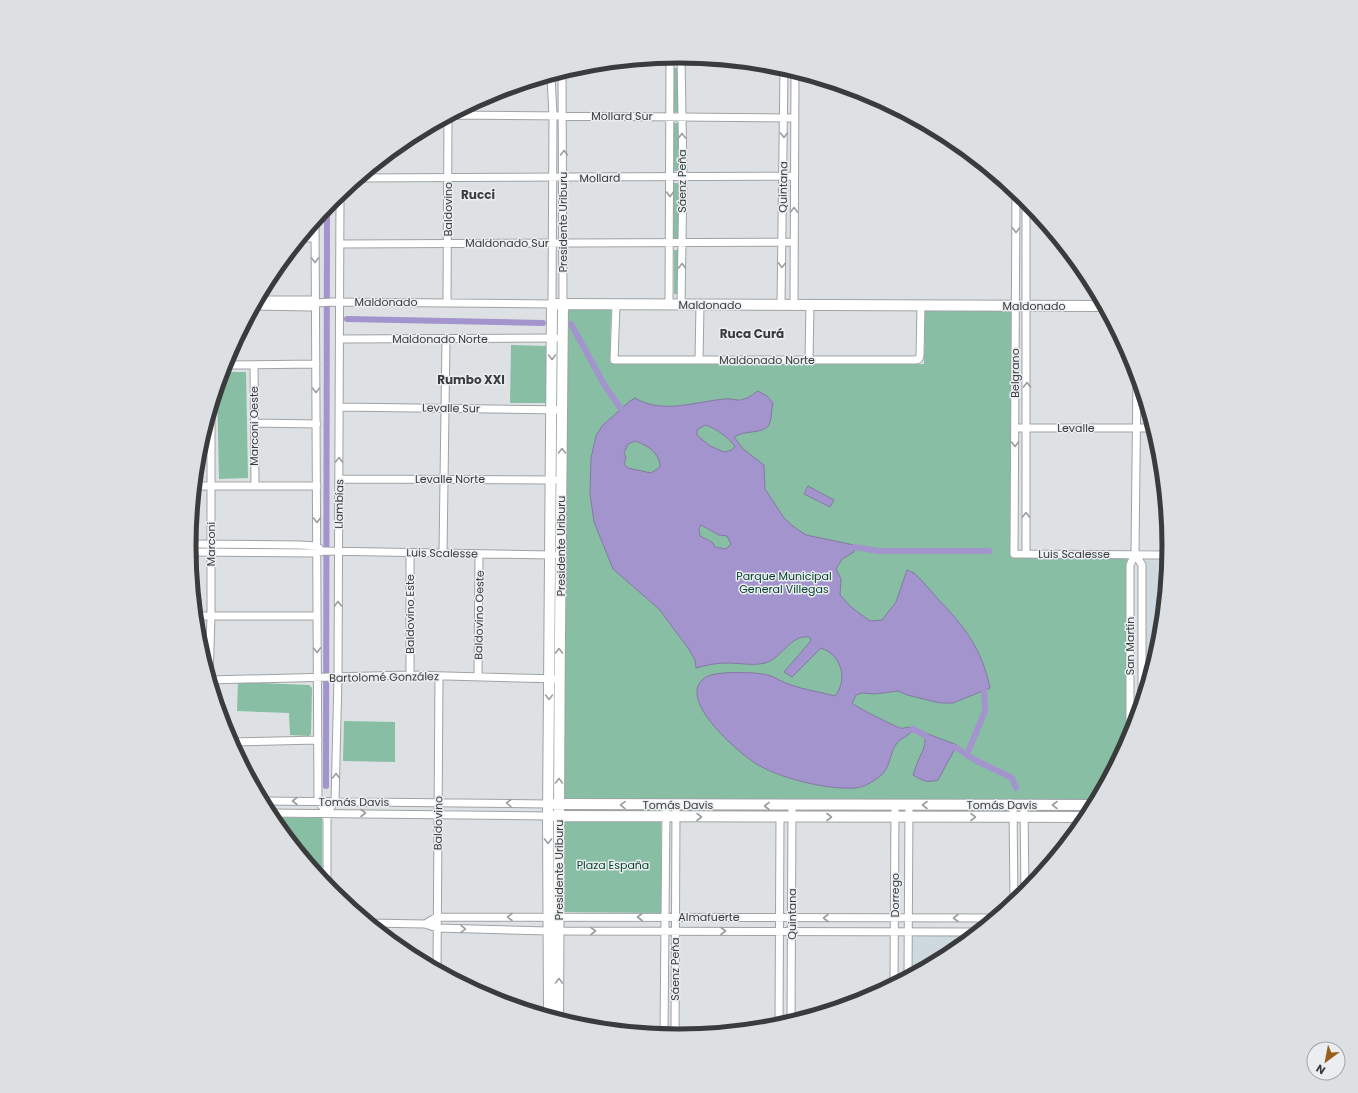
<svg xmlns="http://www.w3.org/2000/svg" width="1358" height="1093" font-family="Poppins,sans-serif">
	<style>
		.built { fill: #cdd8df }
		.green { fill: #87bea4 }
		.water { fill: #a494cd; stroke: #8479a2; fill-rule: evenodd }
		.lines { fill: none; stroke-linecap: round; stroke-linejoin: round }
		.canal { stroke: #a494cd; stroke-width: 6 }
		.street-casing { stroke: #9fa3a5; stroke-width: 9 }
		.secondary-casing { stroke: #9fa3a5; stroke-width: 12 }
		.street { stroke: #fff; stroke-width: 7 }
		.secondary { stroke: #fff; stroke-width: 10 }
		.oneway { stroke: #9c9d9e }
		.labels { text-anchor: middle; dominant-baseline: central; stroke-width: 3; stroke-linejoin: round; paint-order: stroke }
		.street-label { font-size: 11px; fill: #393b3c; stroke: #eaeef0 }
		.park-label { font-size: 11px; fill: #08432e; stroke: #eaeef0 }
		.neighbourhood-label { font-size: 12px; font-weight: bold; fill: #393b3c; stroke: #eaeef0 }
		.rim { fill: none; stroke: #393b3c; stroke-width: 5 }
	</style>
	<rect width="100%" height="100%" fill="#dde1e3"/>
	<path class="built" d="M1146 560 1168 561 1160 642 1146 688Z
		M910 936H974L951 954 911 976Z"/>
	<path class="green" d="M674 68H678V112H674Z
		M674 123H679V171H674Z
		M673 183H679L678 238H673Z
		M674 250H679L678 294H674Z
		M568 308H611L610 363 924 364 925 308 1013 309 1012 556 1127 557 1128 742 1096 802H562Z
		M511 345 546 346V403H510Z
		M222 372H246L248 478 219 479 217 389Z
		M238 682 309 685 312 688 311 734 309 736 290 735 289 713 237 711Z
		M344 721 395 722V762L343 761Z
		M270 817 322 818V881L271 819Z
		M565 818 661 819V913L565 912Z"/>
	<path class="water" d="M758 391 767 396 773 403C771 410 772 419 769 425 764 434 744 430 734 437L743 449 764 465 765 489 784 518 794 527 806 535 854 545V552L842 559 836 569 841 579 840 595 851 607 870 621 882 620 896 602 907 570 914 573C923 581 930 590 938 599 965 627 982 649 990 688L953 703H940L907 695 898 691 875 694 862 693 856 695 852 703C854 706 896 727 900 728 903 729 906 727 909 727L913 729C910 736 902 737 897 743 889 753 891 769 879 777 873 782 862 788 855 788 827 790 778 778 755 763 739 753 673 697 706 677 717 671 750 672 763 674 773 675 781 682 791 685 805 690 821 692 835 696 848 680 842 655 821 648L792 677 784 672 809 643 811 640 809 637C791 634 781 659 765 663 753 666 739 663 727 663 716 663 706 665 696 668L695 660 688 648 659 609 613 569 594 522 590 494 591 458 596 436 602 426 630 401 635 398C663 415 696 401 726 399 732 398 738 402 744 399 749 398 753 394 758 391ZM705 425C716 428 727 437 735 446L732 450 724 452 710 446 697 435V430ZM635 441C647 445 660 453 660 467L651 473 628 468 624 464 626 458 624 453 628 444ZM701 525 719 535 727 536 731 544 726 549 715 547 712 542 700 536 699 529Z
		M808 486 834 500 830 507 804 494Z
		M928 734 957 745 938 780C927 783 923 781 913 775 916 766 919 758 923 750 926 744 923 739 928 734Z"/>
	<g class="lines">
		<path class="canal" d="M347 319 543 323
			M571 324 605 386 621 409
			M854 547 879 551H989
			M913 729 926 736
			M955 747 975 760 1012 778 1016 788
			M967 754 985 711 984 690
			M326 786 327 206"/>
		<g class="street-casing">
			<path id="street" d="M681 56 683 177 681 305
				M634 60 727 61
				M562 72 563 304
				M450 115 795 118
				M358 178 794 176
				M1016 191 1014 554 1169 555
				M315 221 318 801 327 813
				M301 238H315
				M340 244 793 242
				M258 300H312L316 303
				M447 302 448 116
				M616 305 614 360H915L919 359 920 355 921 306
				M669 305 670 57
				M781 305 784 68
				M794 305 795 72
				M254 306 310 307 316 303 332 302 552 304 553 116 551 75
				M341 339 556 338
				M699 360 700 305
				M809 360 810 305
				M224 365 316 364
				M254 365 255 486
				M340 407 562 410
				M254 423 317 424
				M1015 428H1153
				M339 479 555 480
				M194 486H317
				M189 544 300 545 317 546 319 548
				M189 552 317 553 323 551 553 555
				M410 553V675
				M443 553 446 339
				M1026 554V200
				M1135 554 1142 565V702
				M195 616H317
				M478 676 479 554
				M209 679 211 616V409
				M209 680 410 675 559 679
				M1130 738V565L1135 554 1137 376
				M230 742 318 740
				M262 801 548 804
				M1013 805 1014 903
				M1024 805 1025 894
				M268 813 548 816
				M327 887V813L335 801 338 677 340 193
				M368 923 425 924 437 928 548 931 978 932
				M425 924 437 917 995 918
				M437 971 439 676
				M908 977 909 805
				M894 985 895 805
				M791 1023 792 805
				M779 1026 780 817
				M652 1034H705
				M664 1036 666 806
				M675 1037 676 806"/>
		</g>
		<g class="secondary-casing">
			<path id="secondary" d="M554 804 1094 805
				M554 816 1088 817
				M549 1017 548 816 552 304 1104 306
				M558 1020C559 781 560 543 563 304"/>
		</g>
		<use href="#street" class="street"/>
		<use href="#secondary" class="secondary"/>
	</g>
	<defs><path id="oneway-chevron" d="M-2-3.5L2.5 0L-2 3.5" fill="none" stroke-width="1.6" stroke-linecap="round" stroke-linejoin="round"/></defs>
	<g class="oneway">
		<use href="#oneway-chevron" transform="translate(784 135) rotate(91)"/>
		<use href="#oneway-chevron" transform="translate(682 136) rotate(-91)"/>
		<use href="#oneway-chevron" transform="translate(564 153) rotate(-90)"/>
		<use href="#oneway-chevron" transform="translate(670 194) rotate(90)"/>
		<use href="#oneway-chevron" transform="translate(794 210) rotate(-89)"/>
		<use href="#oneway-chevron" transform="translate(1016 230) rotate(90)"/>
		<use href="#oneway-chevron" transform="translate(315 260) rotate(89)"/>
		<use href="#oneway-chevron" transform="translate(782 265) rotate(91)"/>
		<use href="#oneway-chevron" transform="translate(682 266) rotate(-89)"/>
		<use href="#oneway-chevron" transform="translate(552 357) rotate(90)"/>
		<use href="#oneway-chevron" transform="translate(1027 385) rotate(-90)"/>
		<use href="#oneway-chevron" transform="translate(316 390) rotate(90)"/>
		<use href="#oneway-chevron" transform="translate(1015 444) rotate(90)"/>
		<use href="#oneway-chevron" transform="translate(562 451) rotate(-89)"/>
		<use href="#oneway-chevron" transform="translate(339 460) rotate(-89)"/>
		<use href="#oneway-chevron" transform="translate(1026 515) rotate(-89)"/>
		<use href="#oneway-chevron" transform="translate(317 520) rotate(90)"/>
		<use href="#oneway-chevron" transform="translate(338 604) rotate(-90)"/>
		<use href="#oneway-chevron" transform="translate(317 650) rotate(89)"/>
		<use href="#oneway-chevron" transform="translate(559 651) rotate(-89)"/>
		<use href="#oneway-chevron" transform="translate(549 697) rotate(90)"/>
		<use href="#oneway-chevron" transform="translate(336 776) rotate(-89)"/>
		<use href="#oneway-chevron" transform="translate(559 781) rotate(-90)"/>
		<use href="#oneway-chevron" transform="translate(295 801) rotate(-180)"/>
		<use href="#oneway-chevron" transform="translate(509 803) rotate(-179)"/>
		<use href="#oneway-chevron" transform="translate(623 805) rotate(-179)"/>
		<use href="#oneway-chevron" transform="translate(925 805) rotate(180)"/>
		<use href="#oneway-chevron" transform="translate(1055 805) rotate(-180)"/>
		<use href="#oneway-chevron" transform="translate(767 806) rotate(180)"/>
		<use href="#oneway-chevron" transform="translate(363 813)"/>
		<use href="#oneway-chevron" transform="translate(699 817)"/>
		<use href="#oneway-chevron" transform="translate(829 817)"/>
		<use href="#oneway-chevron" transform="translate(973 817)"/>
		<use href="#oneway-chevron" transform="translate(548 841) rotate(90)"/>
		<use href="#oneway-chevron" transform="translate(510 917) rotate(-180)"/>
		<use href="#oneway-chevron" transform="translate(640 917) rotate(-180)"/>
		<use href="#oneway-chevron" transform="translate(826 918) rotate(-180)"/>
		<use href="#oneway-chevron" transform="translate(956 918) rotate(-180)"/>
		<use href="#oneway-chevron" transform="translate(463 929) rotate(1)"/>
		<use href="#oneway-chevron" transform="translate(593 931)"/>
		<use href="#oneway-chevron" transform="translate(723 931)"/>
		<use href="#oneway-chevron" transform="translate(559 981) rotate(-90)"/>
	</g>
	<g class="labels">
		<g class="street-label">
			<text x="622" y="116">Mollard Sur</text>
			<text transform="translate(600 178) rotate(-1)">Mollard</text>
			<text transform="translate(682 181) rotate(-90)">Sáenz Peña</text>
			<text transform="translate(783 187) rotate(-89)">Quintana</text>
			<text transform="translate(448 209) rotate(-90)">Baldovino</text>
			<text transform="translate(563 222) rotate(-90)">Presidente Uriburu</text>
			<text x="507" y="243">Maldonado Sur</text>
			<text x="386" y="302">Maldonado</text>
			<text x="710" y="305">Maldonado</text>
			<text x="1034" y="306">Maldonado</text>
			<text x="440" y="339">Maldonado Norte</text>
			<text x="767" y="360">Maldonado Norte</text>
			<text transform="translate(1015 373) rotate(-90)">Belgrano</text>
			<text transform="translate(451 408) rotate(1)">Levalle Sur</text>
			<text transform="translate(254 426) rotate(-90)">Marconi Oeste</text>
			<text x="1076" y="428">Levalle</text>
			<text x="450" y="479">Levalle Norte</text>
			<text transform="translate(339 504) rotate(-89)">Llambías</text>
			<text transform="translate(211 544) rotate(-90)">Marconi</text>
			<text transform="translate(561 546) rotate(-90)">Presidente Uriburu</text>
			<text transform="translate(442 553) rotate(1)">Luis Scalesse</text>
			<text x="1074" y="554">Luis Scalesse</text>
			<text transform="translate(410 614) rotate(-90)">Baldovino Este</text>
			<text transform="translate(479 615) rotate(-89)">Baldovino Oeste</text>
			<text transform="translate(1130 646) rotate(-90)">San Martín</text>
			<text transform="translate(384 677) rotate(-1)">Bartolomé González</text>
			<text x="354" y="802">Tomás Davis</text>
			<text x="678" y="805">Tomás Davis</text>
			<text x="1002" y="805">Tomás Davis</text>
			<text transform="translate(438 823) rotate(-89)">Baldovino</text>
			<text transform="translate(559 870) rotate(-90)">Presidente Uriburu</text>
			<text transform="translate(895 895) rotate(-90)">Dorrego</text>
			<text transform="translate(792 914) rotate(-90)">Quintana</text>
			<text x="709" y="917">Almafuerte</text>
			<text transform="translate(675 969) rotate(-90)">Sáenz Peña</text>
		</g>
		<g class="park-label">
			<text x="784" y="576">Parque Municipal<tspan x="784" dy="13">General Villegas</tspan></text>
			<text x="613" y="865">Plaza España</text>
		</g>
		<g class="neighbourhood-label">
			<text x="478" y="194">Rucci</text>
			<text x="752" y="333">Ruca Curá</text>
			<text x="471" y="379">Rumbo XXI</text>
		</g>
	</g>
	<path d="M0 0H1358V1093H0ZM196 546a483 483 0 1 1 966 0a483 483 0 1 1-966 0Z" fill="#dce0e2" fill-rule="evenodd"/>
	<path class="rim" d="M196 546a483 483 0 1 1 966 0a483 483 0 1 1-966 0Z"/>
	<g transform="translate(1326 1061) rotate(212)"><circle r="19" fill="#eaeef0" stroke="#a3a6a8"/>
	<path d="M0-3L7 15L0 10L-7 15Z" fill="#995e1e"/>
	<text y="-6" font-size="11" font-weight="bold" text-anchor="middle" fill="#393b3c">N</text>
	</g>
</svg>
